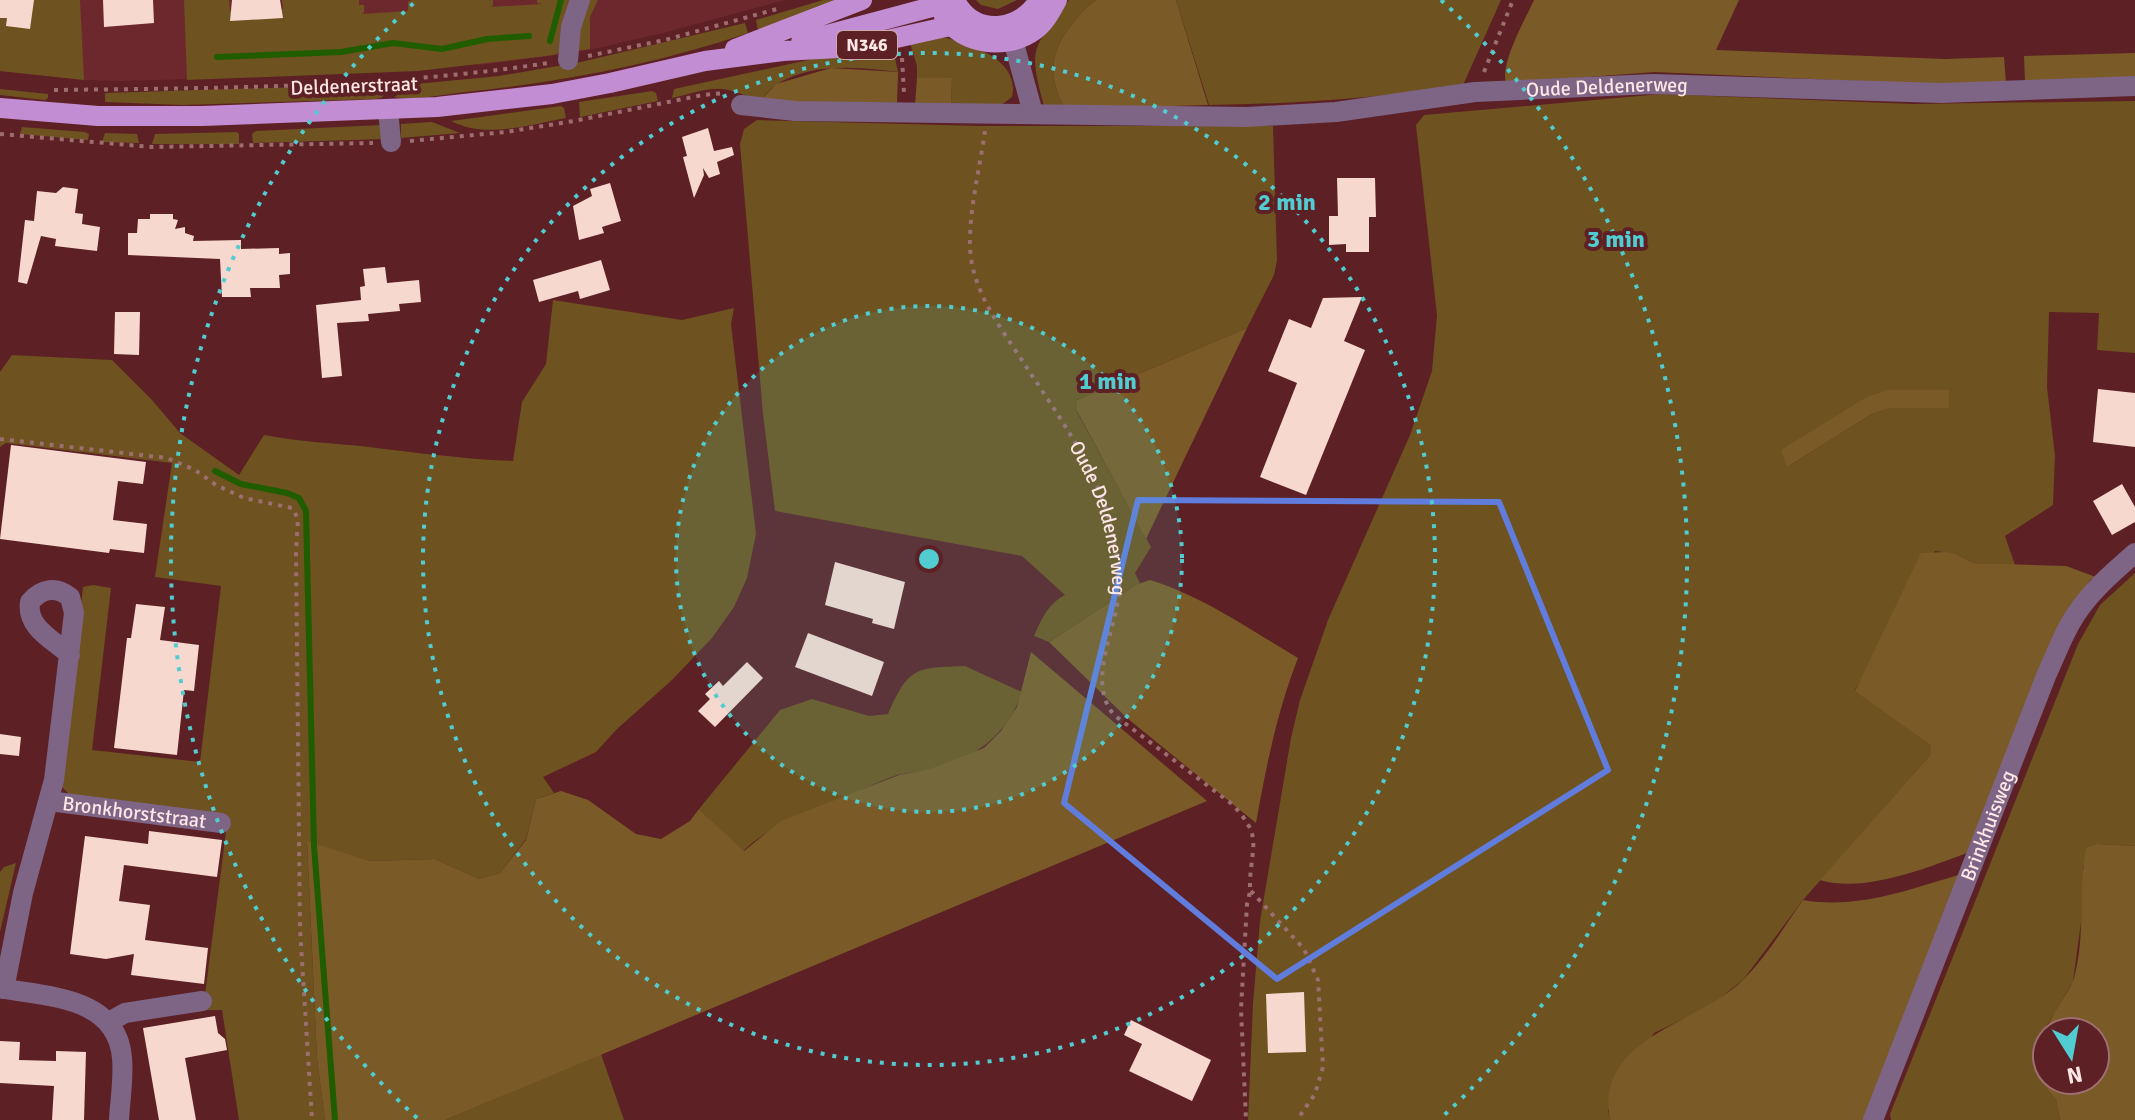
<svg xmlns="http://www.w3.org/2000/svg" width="2135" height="1120" font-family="Signika,sans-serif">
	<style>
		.built { fill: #6d282e }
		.green { fill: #6e5220; fill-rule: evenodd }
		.forest { fill: #7a5b27; fill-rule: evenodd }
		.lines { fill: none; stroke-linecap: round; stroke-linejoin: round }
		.stream { stroke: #1f5d00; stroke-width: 6 }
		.building { fill: #f6d8cf }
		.path { stroke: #9c6e70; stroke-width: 4; stroke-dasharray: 4 6; stroke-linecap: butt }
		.minor { stroke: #7e6485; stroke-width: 20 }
		.major { stroke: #c28dd2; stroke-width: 20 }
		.marked { fill: none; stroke: #607cdc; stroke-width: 6; stroke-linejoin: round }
		.ring { fill: none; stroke: #51ccd1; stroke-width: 4; stroke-dasharray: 4 8 }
		.labels { text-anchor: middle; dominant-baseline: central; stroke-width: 8; stroke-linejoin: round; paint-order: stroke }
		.shield { fill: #5d2025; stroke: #ceabab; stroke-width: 2 }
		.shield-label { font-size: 18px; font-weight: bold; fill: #fee6e5 }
		.street-label { font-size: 20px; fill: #fee6e5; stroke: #5d2025 }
		.centre { fill: #51ccd1; stroke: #5d2025; stroke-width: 4 }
		.ring-label { font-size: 24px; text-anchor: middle; font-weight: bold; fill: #51ccd1; stroke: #5d2025; stroke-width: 8; stroke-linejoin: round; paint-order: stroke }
	</style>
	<rect width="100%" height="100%" fill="#5d2025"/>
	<path class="built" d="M0 0H785L663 33 585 51 489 64 257 77 120 81 84 80 0 71Z"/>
	<path class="green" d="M0 0H80L84 80 0 71Z
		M184 0H229L230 11 283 18 278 9H283L282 0H359V5H364V12L362 14 408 11V2L412 0H493V6L489 7 542 4 537 3V0H574L563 51 554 55 418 71 187 80Z
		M583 0H598L590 17V49L575 51Z
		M823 0H841L758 30 756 20Z
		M976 0H1017L998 9 981 5Z
		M1069 0H1097C1087 5 1081 13 1074 22 1050 50 1047 76 1065 109L1045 110C1028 46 1031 52 1069 0Z
		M1176 0H1501L1463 85C1379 98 1294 104 1209 105Z
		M745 23 748 33C657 64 562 82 466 92 444 94 414 101 394 97L416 84 499 76 581 62Z
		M939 36C967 43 1021 58 1012 97L997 108 951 106 952 78H917V66L910 43Z
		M893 49 898 72C859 67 813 62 777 84 770 88 764 97 759 102 720 82 713 88 672 98L674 89 827 56Z
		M398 84 381 98 375 99 182 105 105 102V93Z
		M0 89 48 94V98L45 100 0 95Z
		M652 91 656 93 658 101 580 117 579 102Z
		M1661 94 1913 104 2135 101V353L2097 350 2099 313 2049 312 2047 387 2055 456 2053 505 2005 536 2015 565 1973 563 1956 554 1935 551 1855 690 1931 746V754L1803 900 1743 980 1710 1006 1654 1033 1608 1110 1610 1120H1248L1253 1003 1260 921 1291 738 1300 700 1328 620 1410 435 1432 371 1437 315 1416 125 1424 115ZM1887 390H1949V407L1890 408 1872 414 1787 467Z
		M561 106 564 108 566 118C529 125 485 139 451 121Z
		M757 120 980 126H1273L1277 260 1274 275 1247 328 1077 400V412L1151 547 1135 573 1140 583 1049 642 1034 636C1042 618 1048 604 1065 595L1022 556 775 511 763 414 740 144 744 129Z
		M432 122 460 133 401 138V124Z
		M381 125 385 139 253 143 252 134 256 131Z
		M22 127 85 132 89 134 88 140 20 134Z
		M237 132 239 134V144H152L155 134Z
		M105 133 137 134 139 143 102 142Z
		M553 300 682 320 734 308 731 324 756 534 747 578 734 607 712 638 672 680 617 729 596 752 543 777 554 793 536 799 526 839 500 873 479 879 435 859 370 861 307 842 317 1059 325 1120H239L222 1010H203L228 816 71 796 61 786 83 587 93 585 111 588 92 750 200 762 221 586 155 577 172 463 6 443 0 447V372L12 355 112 360 152 400 180 433 239 475 264 435C299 442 334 443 369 447 417 453 464 459 513 461L522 402 546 364Z
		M2135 573V846L2098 844 2083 866V908L2073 981 2045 1029 2040 1043V1081L2056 1100 2060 1120H1891L1890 1114 2078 644 2100 605Z
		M965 666 1022 692C1008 736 971 761 927 770 917 772 907 773 897 775 879 781 863 790 846 797 811 812 771 824 743 851L699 809 780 710 812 699 869 716 888 714C909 666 916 668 965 666Z
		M16 863 0 932V872L4 867Z
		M601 1054 624 1120H445Z"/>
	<path class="forest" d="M1097 0H1176L1208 105 1065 109C1047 76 1050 50 1074 22 1081 13 1087 5 1097 0Z
		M1534 0H1739L1716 50 1945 59 2004 57 2006 83 1945 85 1655 72 1506 83C1500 63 1525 20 1534 0Z
		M2135 53V79L2025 82 2024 56Z
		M831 68 898 72 897 103 759 102 776 84Z
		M917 78H952L951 106 915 105Z
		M1247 328 1146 539 1077 411V400Z
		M1887 390H1949V408H1890L1872 414 1787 467 1781 450 1865 398Z
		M1946 552 1956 554 1973 563 2066 566 2096 577 2090 580 1975 850C1931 866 1866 894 1820 880L1931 754V746L1855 691 1921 553Z
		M1150 580C1203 596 1250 630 1298 658 1277 712 1266 767 1256 823L1127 718 1049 642 1138 584Z
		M1031 652 1207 801 445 1120H325L317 1059 307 841 370 861 435 859 479 879 500 873 526 840 536 799 561 791 588 800 636 834 661 839 690 821 699 809 744 851 781 821 899 775 930 769 984 748 1001 731 1017 707Z
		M2098 844 2135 846V1120H2060L2056 1100 2040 1081C2036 1051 2043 1031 2059 1005 2064 996 2071 987 2074 978 2086 936 2078 890 2086 848ZM2047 1032H2095V1080H2047Z
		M1966 873 1864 1120H1610C1594 1036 1699 1025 1744 979 1767 956 1784 927 1803 900 1859 910 1912 888 1966 873Z"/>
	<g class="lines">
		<path class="stream" d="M550 41 561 0
			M217 57 341 52 393 43 442 49 487 39 529 36
			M215 471 241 484 287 493 299 498 306 511 314 846 335 1120"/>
	</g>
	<path class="building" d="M0 0H34L30 29 6 26 7 18H0Z
		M103 0H153L154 23 104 27Z
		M232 0H280L283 18 230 21Z
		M708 128 714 151 732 147 734 155 717 162 720 174 709 178 703 168 704 175 694 198 683 157 687 156 682 137Z
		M1337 178H1375L1376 217H1369V252H1346V244L1329 245V216H1338Z
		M610 183 621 221 602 227 604 233 579 240 573 206 592 196 590 189Z
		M63 187 78 189 75 213 83 214 82 224 100 227 97 251 55 246 56 239 41 236 27 284 18 282 25 220 34 221 37 191 56 193Z
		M150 214H173V219L178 220 175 229 185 227V233L194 236 193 241 241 240V249L279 248V254L290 253V274L279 275 280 288H250L251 297H222L220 259 128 255V233H137L138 219H150Z
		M601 260 610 290 580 299 578 291 539 302 533 280Z
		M385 267 387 283 419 280 421 302 399 304 400 311 368 314 369 321 337 323 342 376 322 378 316 305 361 300 360 287 365 286 363 269Z
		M1362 297 1344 341 1365 350 1306 495 1260 477 1297 383 1268 371 1289 319 1311 328 1323 298Z
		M115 312H140L139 355 114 354Z
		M2098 389 2135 393V447L2093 442Z
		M11 445 146 462 143 484 118 481 113 520 147 524 144 553 110 549 109 553 0 539Z
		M2122 484 2135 507V522L2112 535 2093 501Z
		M835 562 905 582 894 629 872 623 873 619 825 605Z
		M136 604 165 607 160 640 199 645 194 691 184 690 177 755 114 748 127 638H131Z
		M808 633 884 662 872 696 795 667Z
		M747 662 763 678 715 727 698 711 710 699 705 694 719 681 723 686Z
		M0 734 21 737 19 756 0 754Z
		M149 831 222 840 217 877 124 865 119 901 150 905 145 940 208 948 204 984 131 975 134 954 106 959 70 954 85 836 148 844Z
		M1304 992 1306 1052 1268 1053 1266 994Z
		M215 1016 218 1033 225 1039 227 1050 185 1058 196 1120H159L143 1028Z
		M1131 1020 1211 1060 1192 1101 1129 1071 1142 1044 1124 1035Z
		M0 1041 20 1042 19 1060 56 1061V1051L86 1052 84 1120H52L54 1086 0 1083Z"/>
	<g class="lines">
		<g class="path">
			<path d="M588 56 665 40 777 9"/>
			<path d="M902 58 904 93"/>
			<path d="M1484 72 1513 0"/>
			<path d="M54 90C219 88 385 88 548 63"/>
			<path id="s1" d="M985 131C980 167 969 210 970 246 971 293 1005 333 1029 371 1059 416 1095 467 1109 520 1115 544 1120 568 1119 592 1116 631 1086 681 1114 715L1232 804C1261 835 1253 841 1250 879 1250 889 1250 895 1247 904L1241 1009 1246 1120"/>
			<path d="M0 134 152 147 373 143"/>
			<path d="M410 141 506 132 574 121 703 95 725 93"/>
			<path d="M0 439 167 458 195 470 216 485 244 498 292 508 298 519 296 553 300 929 312 1120"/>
			<path d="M1251 891 1304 949 1318 980 1323 1067 1315 1094 1297 1120"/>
		</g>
		<g class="minor">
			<path d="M1013 40 1033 113"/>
			<path d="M568 60 571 27 580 0"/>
			<path id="s2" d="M741 105 795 111 1247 117 1336 112 1475 92 1653 84 1941 93 2135 86"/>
			<path d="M388 109 391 142"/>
			<path id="s3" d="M49 801 221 823"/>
			<path d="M0 988C47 997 117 996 122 1058 124 1078 120 1100 119 1120"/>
			<path d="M4 989 23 893 54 780 74 613 70 597C56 586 42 588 30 602 26 628 54 640 70 655"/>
			<path d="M109 1022 125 1013 202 1001"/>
			<path id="s4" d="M1873 1120 2046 676C2054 659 2061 640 2070 624 2086 595 2111 574 2135 553"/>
		</g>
		<path class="major" d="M944 17C963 45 1007 51 1035 30 1045 23 1051 11 1057 0
			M801 42 939 5 959 7C980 37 1022 29 1039 0
			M735 49 862 0
			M0 108 98 116H202L437 107 552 94 610 83 705 61 783 51 856 47 950 26"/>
	</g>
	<path class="marked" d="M1138 500 1499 502 1608 770 1277 979 1064 803Z"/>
	<circle cx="929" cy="559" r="253" fill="#51ccd1" fill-opacity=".12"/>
	<g class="ring">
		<circle cx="929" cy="559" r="253"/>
		<circle cx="929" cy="559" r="506"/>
		<path d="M417 1118A758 758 0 0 1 417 0M1441 0A758 758 0 0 1 1441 1118"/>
	</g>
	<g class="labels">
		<rect class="shield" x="837" y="31" width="60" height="28" rx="6"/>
		<g class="shield-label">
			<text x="867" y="45">N346</text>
		</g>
		<g class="street-label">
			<text transform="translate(354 86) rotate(-2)">Deldenerstraat</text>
			<text stroke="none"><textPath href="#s2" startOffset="868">Oude Deldenerweg</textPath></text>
			<text stroke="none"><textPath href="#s1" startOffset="422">Oude Deldenerweg</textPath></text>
			<text stroke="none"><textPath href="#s3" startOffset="86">Bronkhorststraat</textPath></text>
			<text stroke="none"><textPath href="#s4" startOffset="316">Brinkhuisweg</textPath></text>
		</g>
	</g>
	<circle cx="929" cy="559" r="12" class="centre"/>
	<g class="ring-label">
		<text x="1287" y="210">2 min</text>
		<text x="1616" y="247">3 min</text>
		<text x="1108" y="389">1 min</text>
	</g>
	<g transform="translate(2071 1056) rotate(169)"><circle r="38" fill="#5d2025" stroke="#9d6f72" stroke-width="2"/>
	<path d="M0-6L14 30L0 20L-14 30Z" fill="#51ccd1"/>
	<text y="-12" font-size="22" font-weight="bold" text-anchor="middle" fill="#fee6e5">N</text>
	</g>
</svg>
